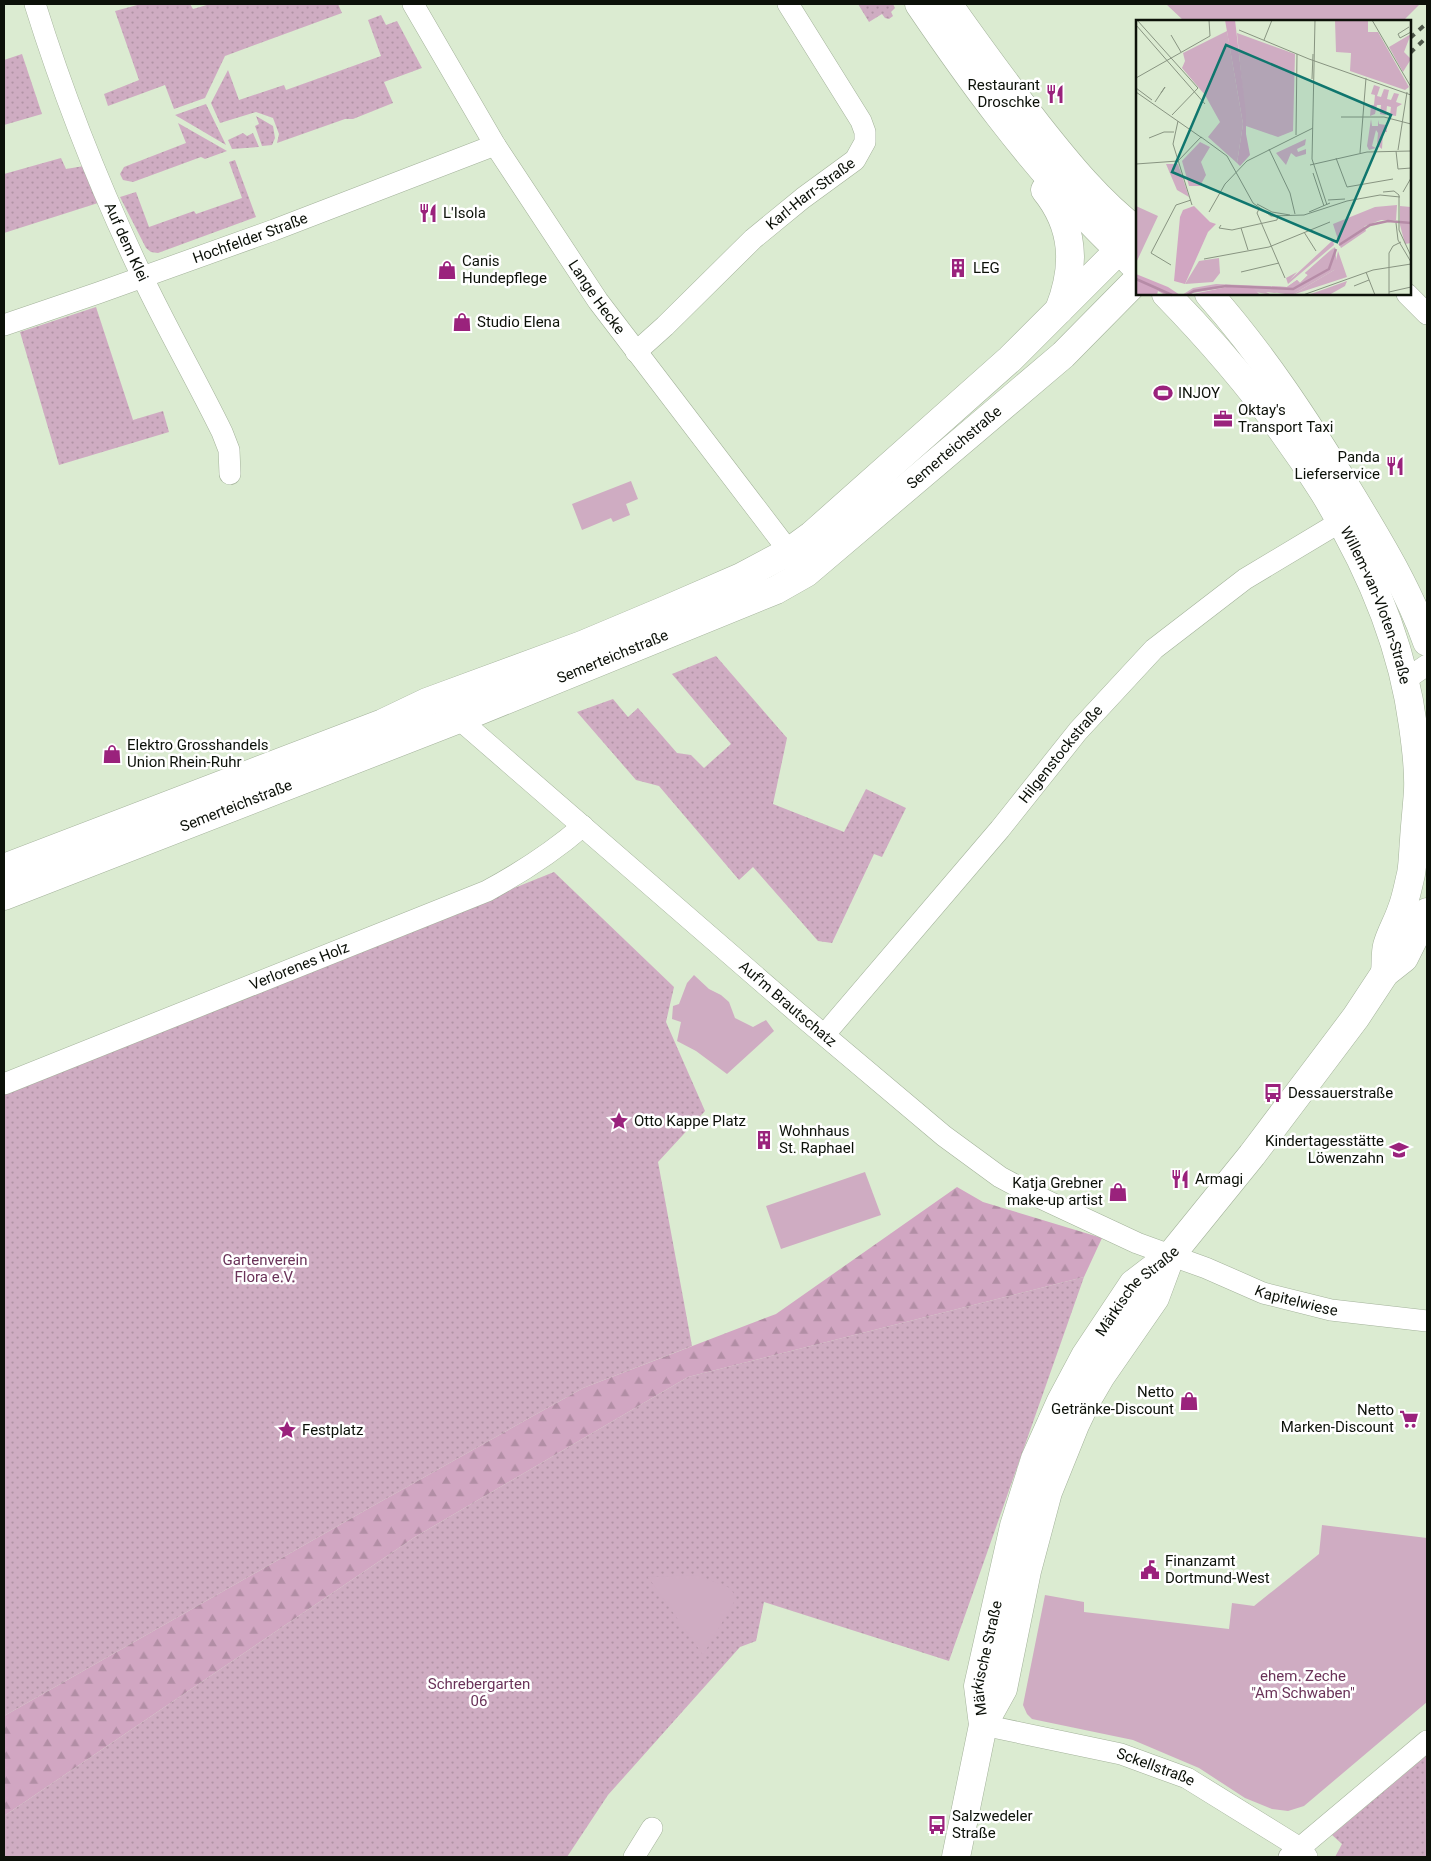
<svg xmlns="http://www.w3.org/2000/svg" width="1431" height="1861" font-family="Roboto,sans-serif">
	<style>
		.grass { fill: url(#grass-dots) }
		.forest { fill: url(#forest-firs) }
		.park { fill: #cfacc2 }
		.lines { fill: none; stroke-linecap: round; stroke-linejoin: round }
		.minor-casing { stroke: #a3b29a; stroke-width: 22 }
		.major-casing { stroke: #a3b29a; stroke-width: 29 }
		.minor { stroke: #fff; stroke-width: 21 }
		.major { stroke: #fff; stroke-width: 28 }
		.rail { stroke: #50594b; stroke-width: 4; stroke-dasharray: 6 6; stroke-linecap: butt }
		.labels { text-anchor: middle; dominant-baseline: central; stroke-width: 5; stroke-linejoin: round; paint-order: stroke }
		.poi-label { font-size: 15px; fill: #0c1109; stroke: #fff; text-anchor: start }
		.street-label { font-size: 15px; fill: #0c1109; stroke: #fff }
		.park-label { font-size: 15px; fill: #6a3359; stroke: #fff }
		.inset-river { fill: none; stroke: #b68ca7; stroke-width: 2.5 }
		.inset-road { fill: none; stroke: #889481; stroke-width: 1 }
		.view { fill: #0f766e; fill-opacity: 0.15; stroke: #0f766e; stroke-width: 2.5 }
		.inset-edge { fill: none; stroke: #0c1109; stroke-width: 2.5 }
	</style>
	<defs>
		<pattern id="grass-dots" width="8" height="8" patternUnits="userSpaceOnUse" patternTransform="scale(1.25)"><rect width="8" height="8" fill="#cfacc2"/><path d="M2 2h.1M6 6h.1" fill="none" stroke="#b193a5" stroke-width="1.8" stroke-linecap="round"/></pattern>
		<pattern id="forest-firs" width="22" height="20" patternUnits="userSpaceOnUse" patternTransform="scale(1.25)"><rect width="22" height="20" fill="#d1a6c2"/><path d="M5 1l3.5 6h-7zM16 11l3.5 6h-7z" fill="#b28ea5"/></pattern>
	</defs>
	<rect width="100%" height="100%" fill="#dbebd1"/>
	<path class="grass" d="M141 4H190L193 9 210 4H338L342 13 225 56 205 98 174 109 165 85 108 106 104 94 139 80 115 11Z
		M858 4H893L895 8 891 12 893 16 889 19 885 18 882 14 869 22Z
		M381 15 386 25 397 21 422 68 384 82 393 103 353 119H345L277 143 279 134 273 118 256 112 220 123 211 103 228 70 239 100 284 85 286 90 381 56 368 20Z
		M22 54 42 114 4 125V60Z
		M206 104 226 145 175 115Z
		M256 116 273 126 275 138 272 145 262 146 255 126 259 124Z
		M178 123 227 151 205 159 201 157 133 182 123 180 120 174 124 167 186 143Z
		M243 133 247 136 253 133 259 147 232 149 228 140Z
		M61 158 66 169 84 166 98 203 4 233V174Z
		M235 160 256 217 158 253 151 252 146 248 120 197 136 192 149 227 194 211 196 214 242 198 229 162Z
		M96 307 133 420 163 411 169 432 59 465 20 332Z
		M716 656 787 738 773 804 844 832 866 789 906 808 882 857 874 854 832 943 818 941 753 867 739 880 659 786 636 780 577 712 613 699 628 717 638 708 677 753 691 755 704 768 731 744 672 674Z
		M554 872 674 987 666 1022 705 1111 658 1162 692 1346 583 1388 364 1511 4 1716V1093Z
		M1084 1277 949 1661 764 1602 756 1641 740 1647 608 1795 567 1857H4V1816L415 1537 688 1377Z
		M1427 1755V1857H1335L1342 1844 1332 1835Z"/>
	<path class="forest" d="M957 1187 983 1202 1102 1238 1084 1277 688 1377 415 1537 4 1816V1716L364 1511 583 1388 776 1314Z"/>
	<path class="park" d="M1166 4H1420L1403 21H1184Z
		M631 481 638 499 626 504 630 515 613 522 611 518 582 530 572 504Z
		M694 975 709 989 721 995 729 1002 735 1018 753 1027 766 1020 774 1031 727 1074 696 1051 677 1041 681 1022 672 1019 673 1006 679 1004 687 983Z
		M865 1172 881 1215 781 1249 766 1206Z
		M1322 1525 1427 1538V1702L1304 1806 1288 1811 1272 1809 1245 1798 1199 1768 1133 1740 1032 1719 1027 1714 1023 1705 1045 1595 1084 1602V1612L1229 1629 1232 1603 1254 1606 1319 1554Z
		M697 1575 730 1588 734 1594V1602L703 1655 648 1577Z"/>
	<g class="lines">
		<g class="minor-casing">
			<g id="minor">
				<path id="s1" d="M35 4C64 97 100 188 142 276 167 329 196 379 222 432L229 450 230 474"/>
				<path id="s2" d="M413 4 495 145 598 301 798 563"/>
				<path d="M1407 294 1427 314"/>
				<path id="s3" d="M4 325 98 293 274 230 495 145"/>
				<path id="s4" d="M636 352 665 326 753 239 803 198 855 160 865 142V132L861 121 788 4"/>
				<path d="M1405 680 1427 665"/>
				<path id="s5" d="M452 707 459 719 798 1013 944 1136 1000 1177 1032 1194 1137 1243 1206 1268 1263 1293 1331 1310 1427 1321"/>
				<path id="s6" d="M825 1034 1000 829 1078 731 1154 649 1245 579 1340 522"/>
				<path id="s7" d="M4 1084 487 891C522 872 553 852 583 826"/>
				<path id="s8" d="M983 1725 1121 1754 1187 1778 1300 1848 1307 1857"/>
				<path d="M634 1857 652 1828"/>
				<path d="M1289 1857 1427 1741"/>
			</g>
		</g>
		<g class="major-casing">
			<g id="major">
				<path d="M919 4C970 79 1025 155 1089 220 1103 235 1118 249 1132 263"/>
				<path d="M948 4C977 45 1007 86 1038 126 1068 164 1099 202 1137 231"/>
				<path d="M1045 190C1075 227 1076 267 1059 310"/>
				<path id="s9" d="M1166 294C1278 409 1392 563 1413 726 1416 747 1419 769 1418 790 1417 807 1415 823 1414 840 1413 851 1413 863 1411 874 1408 886 1406 899 1401 911 1397 923 1390 934 1387 946 1385 954 1386 964 1385 973"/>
				<path d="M1209 294C1262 354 1306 421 1348 490 1377 538 1408 588 1427 642"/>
				<path d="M4 868 383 723 427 702 582 645 663 611 741 577 790 551 812 535 1010 359 1119 250 1137 239"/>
				<path id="s10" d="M4 896 459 719 776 590 806 573 1063 355 1137 280"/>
				<path id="s11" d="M983 1725 978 1686 1014 1526 1035 1459 1061 1401 1085 1356 1133 1284 1171 1255 1252 1155 1356 1017 1385 973 1404 958 1427 912"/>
				<path d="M956 1857 983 1725 1003 1689 1027 1571 1048 1492 1075 1425 1087 1400 1101 1376 1155 1298 1171 1255"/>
			</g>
		</g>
		<use href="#minor" class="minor"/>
		<use href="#major" class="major"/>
		<path class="rail" d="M1410 38 1427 23
			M1410 53 1427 37"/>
	</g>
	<defs>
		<g id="restaurant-bare" transform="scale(1.5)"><path d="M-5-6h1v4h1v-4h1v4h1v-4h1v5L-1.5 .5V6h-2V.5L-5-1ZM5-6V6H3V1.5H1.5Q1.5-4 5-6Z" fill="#9a227c" stroke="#fff" stroke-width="2.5" paint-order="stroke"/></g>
		<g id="building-bare" transform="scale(1.5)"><path d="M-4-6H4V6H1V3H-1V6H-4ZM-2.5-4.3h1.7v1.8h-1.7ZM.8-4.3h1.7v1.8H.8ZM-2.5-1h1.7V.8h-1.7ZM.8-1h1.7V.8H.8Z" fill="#9a227c" stroke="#fff" stroke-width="2.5" paint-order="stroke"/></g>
		<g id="shop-bare" transform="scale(1.5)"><path d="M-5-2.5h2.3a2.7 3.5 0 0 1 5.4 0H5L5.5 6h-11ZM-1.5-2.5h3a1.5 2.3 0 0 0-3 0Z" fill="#9a227c" stroke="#fff" stroke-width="2.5" paint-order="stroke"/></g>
		<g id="stadium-bare" transform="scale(1.5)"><path d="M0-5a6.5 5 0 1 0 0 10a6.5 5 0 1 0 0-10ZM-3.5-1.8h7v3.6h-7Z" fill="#9a227c" stroke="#fff" stroke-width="2.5" paint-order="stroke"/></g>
		<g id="office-bare" transform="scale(1.5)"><path d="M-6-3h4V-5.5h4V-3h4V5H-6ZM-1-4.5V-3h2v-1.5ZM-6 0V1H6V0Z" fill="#9a227c" stroke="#fff" stroke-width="2.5" paint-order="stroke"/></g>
		<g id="bus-bare" transform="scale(1.5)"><path d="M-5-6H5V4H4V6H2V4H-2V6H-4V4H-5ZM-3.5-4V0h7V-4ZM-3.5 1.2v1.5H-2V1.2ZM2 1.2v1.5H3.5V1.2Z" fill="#9a227c" stroke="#fff" stroke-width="2.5" paint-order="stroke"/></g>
		<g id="sight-bare" transform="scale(1.5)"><path d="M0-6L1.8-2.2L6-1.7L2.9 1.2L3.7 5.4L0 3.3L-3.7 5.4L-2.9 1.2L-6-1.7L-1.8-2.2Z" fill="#9a227c" stroke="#fff" stroke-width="2.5" paint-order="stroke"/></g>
		<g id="school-bare" transform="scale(1.5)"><path d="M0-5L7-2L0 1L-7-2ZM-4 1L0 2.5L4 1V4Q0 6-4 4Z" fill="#9a227c" stroke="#fff" stroke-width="2.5" paint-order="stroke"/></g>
		<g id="supermarket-bare" transform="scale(1.5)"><path d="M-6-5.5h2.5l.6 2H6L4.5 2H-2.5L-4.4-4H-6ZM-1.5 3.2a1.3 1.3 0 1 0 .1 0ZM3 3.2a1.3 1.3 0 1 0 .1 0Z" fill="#9a227c" stroke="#fff" stroke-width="2.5" paint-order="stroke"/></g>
		<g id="civic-bare" transform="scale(1.5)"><path d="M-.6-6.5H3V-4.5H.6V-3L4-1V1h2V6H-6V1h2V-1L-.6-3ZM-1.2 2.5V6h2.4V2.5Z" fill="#9a227c" stroke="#fff" stroke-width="2.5" paint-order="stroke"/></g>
	</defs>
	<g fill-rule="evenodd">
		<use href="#restaurant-bare" x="1055" y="94"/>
		<use href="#restaurant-bare" x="428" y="213"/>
		<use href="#building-bare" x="958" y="268"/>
		<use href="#shop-bare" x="447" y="270"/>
		<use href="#shop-bare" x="462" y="322"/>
		<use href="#stadium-bare" x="1163" y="393"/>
		<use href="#office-bare" x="1223" y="419"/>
		<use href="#restaurant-bare" x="1395" y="466"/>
		<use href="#shop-bare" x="112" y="754"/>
		<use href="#bus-bare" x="1273" y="1093"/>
		<use href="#sight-bare" x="619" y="1121"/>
		<use href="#building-bare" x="764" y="1140"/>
		<use href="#school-bare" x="1399" y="1150"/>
		<use href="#restaurant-bare" x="1180" y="1179"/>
		<use href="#shop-bare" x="1118" y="1192"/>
		<use href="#shop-bare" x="1189" y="1401"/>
		<use href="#supermarket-bare" x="1409" y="1419"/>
		<use href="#sight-bare" x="287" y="1430"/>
		<use href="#civic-bare" x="1150" y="1570"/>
		<use href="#bus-bare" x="937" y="1825"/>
	</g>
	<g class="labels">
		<g class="poi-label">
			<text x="1040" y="85" text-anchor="end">Restaurant<tspan x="1040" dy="17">Droschke</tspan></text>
			<text x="443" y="213">L'Isola</text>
			<text x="462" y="261">Canis<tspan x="462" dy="17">Hundepflege</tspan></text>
			<text x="973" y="268">LEG</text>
			<text x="477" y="322">Studio Elena</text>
			<text x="1178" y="393">INJOY</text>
			<text x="1238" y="410">Oktay's<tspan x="1238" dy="17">Transport Taxi</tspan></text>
			<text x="1380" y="457" text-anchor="end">Panda<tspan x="1380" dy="17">Lieferservice</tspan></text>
			<text x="127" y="745">Elektro Grosshandels<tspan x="127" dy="17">Union Rhein-Ruhr</tspan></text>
			<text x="1288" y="1093">Dessauerstraße</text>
			<text x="634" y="1121">Otto Kappe Platz</text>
			<text x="779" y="1131">Wohnhaus<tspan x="779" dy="17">St. Raphael</tspan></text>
			<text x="1384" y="1141" text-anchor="end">Kindertagesstätte<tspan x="1384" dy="17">Löwenzahn</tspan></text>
			<text x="1195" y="1179">Armagi</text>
			<text x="1103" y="1183" text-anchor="end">Katja Grebner<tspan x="1103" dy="17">make-up artist</tspan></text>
			<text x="1174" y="1392" text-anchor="end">Netto<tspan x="1174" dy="17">Getränke-Discount</tspan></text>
			<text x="1394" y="1410" text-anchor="end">Netto<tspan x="1394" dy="17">Marken-Discount</tspan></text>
			<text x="302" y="1430">Festplatz</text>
			<text x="1165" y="1561">Finanzamt<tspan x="1165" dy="17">Dortmund-West</tspan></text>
			<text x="952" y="1816">Salzwedeler<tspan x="952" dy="17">Straße</tspan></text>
		</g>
		<g class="street-label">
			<text stroke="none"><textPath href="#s4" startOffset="236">Karl-Harr-Straße</textPath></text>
			<text stroke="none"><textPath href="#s3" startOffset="261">Hochfelder Straße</textPath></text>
			<text stroke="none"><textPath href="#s1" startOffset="255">Auf dem Klei</textPath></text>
			<text stroke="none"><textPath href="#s2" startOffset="346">Lange Hecke</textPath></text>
			<text stroke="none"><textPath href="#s10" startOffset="1059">Semerteichstraße</textPath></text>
			<text stroke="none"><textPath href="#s9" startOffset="379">Willem-van-Vloten-Straße</textPath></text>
			<text stroke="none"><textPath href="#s10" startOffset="654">Semerteichstraße</textPath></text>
			<text stroke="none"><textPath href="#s6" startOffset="366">Hilgenstockstraße</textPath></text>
			<text stroke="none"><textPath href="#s10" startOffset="249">Semerteichstraße</textPath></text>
			<text stroke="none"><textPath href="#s7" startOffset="318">Verlorenes Holz</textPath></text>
			<text stroke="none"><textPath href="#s5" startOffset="449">Auf'm Brautschatz</textPath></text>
			<text stroke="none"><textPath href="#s5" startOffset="1045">Kapitelwiese</textPath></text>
			<text stroke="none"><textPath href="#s11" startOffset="472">Märkische Straße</textPath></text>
			<text stroke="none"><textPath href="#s11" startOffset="68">Märkische Straße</textPath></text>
			<text stroke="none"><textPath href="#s8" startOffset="178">Sckellstraße</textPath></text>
		</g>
		<g class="park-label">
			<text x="265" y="1260">Gartenverein<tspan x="265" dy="17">Flora e.V.</tspan></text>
			<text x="1303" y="1676">ehem. Zeche<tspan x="1303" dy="17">"Am Schwaben"</tspan></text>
			<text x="479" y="1684">Schrebergarten<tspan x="479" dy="17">06</tspan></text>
		</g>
	</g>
	<g transform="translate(1136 20)">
		<rect width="275" height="275" fill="#dbebd1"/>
		<path d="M199 0H232V12H242L273 67 269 70 214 51 215 33 200 32ZM91 11 107 104 101 143 72 117 84 102 69 75 46 48 49 41 47 33ZM101 13 159 34 157 111 142 117 110 106ZM275 14 268 32 275 39 267 52 253 27ZM238 65 244 67 241 76 245 77 248 69 253 70 251 79 255 80 258 73 263 74 260 82 266 84 261 87 260 96 254 95 255 87 251 86 250 95 244 94 245 85H241L239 94 234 96 235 85H238L239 75 235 74ZM235 99 236 106H242V100L243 104 250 105 251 112H247L246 129 241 125 242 113 240 110 236 126 240 128 233 130 231 126ZM170 119 169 125 161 129 162 132 170 129V134L160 137 155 133 150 145 140 133ZM30 144H42L53 177 41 170ZM228 206 230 211 205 228 204 226ZM197 220 198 225 152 264 150 258 161 252 154 260ZM198 227 171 257 174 258 171 261 139 273 130 272 136 275 91 267 46 275 57 268 80 264 151 267 161 260 164 263 172 255 169 253ZM83 238 84 253 77 262 49 264 63 241Z" fill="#cfacc2"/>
		<path d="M89 0H99L110 94V114L114 135 104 146 101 143 107 104ZM58 186 74 202 80 204 72 212 49 264 38 261 44 197 47 190ZM0 254 32 267 44 275H29L22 271 21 275H0ZM91 267H116L124 275H52Z" fill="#d1a6c2"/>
		<path d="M199 227 201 246 198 250 156 275 136 272V266L151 267 161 260 164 263 172 255 169 253Z" fill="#cfacc2"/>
		<path d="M64 122 74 127 65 142 70 155 64 166H53L46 141ZM261 185 260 200H245L229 206 204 226 197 204 239 187ZM0 186 22 196 0 243ZM264 186 275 187V223L269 224 264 205ZM202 231 211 257 156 275 198 250ZM211 261 209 266 193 275H172Z" fill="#cfacc2"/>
		<path class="inset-river" d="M203 225 234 205 252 201 275 203M0 259 36 275M51 275 58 271 90 266 157 269 193 249 200 229"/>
		<path class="inset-road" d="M1 0 62 68 36 95M179 0 176 139 191 185M236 0 275 67M0 5 69 84M273 7 262 14 264 18 275 12M103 10 173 39 275 75M35 15 45 32M128 20 136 0M0 58 74 16 73 0M176 59 177 34M0 68 16 80M0 72 66 118M19 82 29 67 25 73M205 97H248L275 104M42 101 37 124 56 185M160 115 161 34M65 117 91 136 117 183 135 196 168 195 211 181 244 175 264 177M13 118 28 112H38M133 129 154 173 159 194M262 130 271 72M260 131 262 149 275 148M224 133 230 58M200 138 211 167 257 159M0 144 42 141 65 117M174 145 231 132 275 131M177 153 188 186M247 172 258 171 263 175V210L275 236M267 172 275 158M192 180 209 179M121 184 136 192 154 195M123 189 121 193 149 258M73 192 89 164 111 141 177 108M173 192 194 183M260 203 262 220 275 242M85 205 83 208 96 210 141 200 142 195M105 208 112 230M168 212 180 231M68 239 133 227 194 202M35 245 15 233 40 185 55 180M105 252 143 243M230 252 239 275M218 266 233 260M253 272 275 267M253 274V233L257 226 265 222M167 275 237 250 275 244"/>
		<path class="view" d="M90 25 255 95 201 222 36 152Z"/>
		<rect width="275" height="275" class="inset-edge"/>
	</g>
	<rect width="1431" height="1861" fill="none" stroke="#0c1109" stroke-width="10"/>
</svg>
